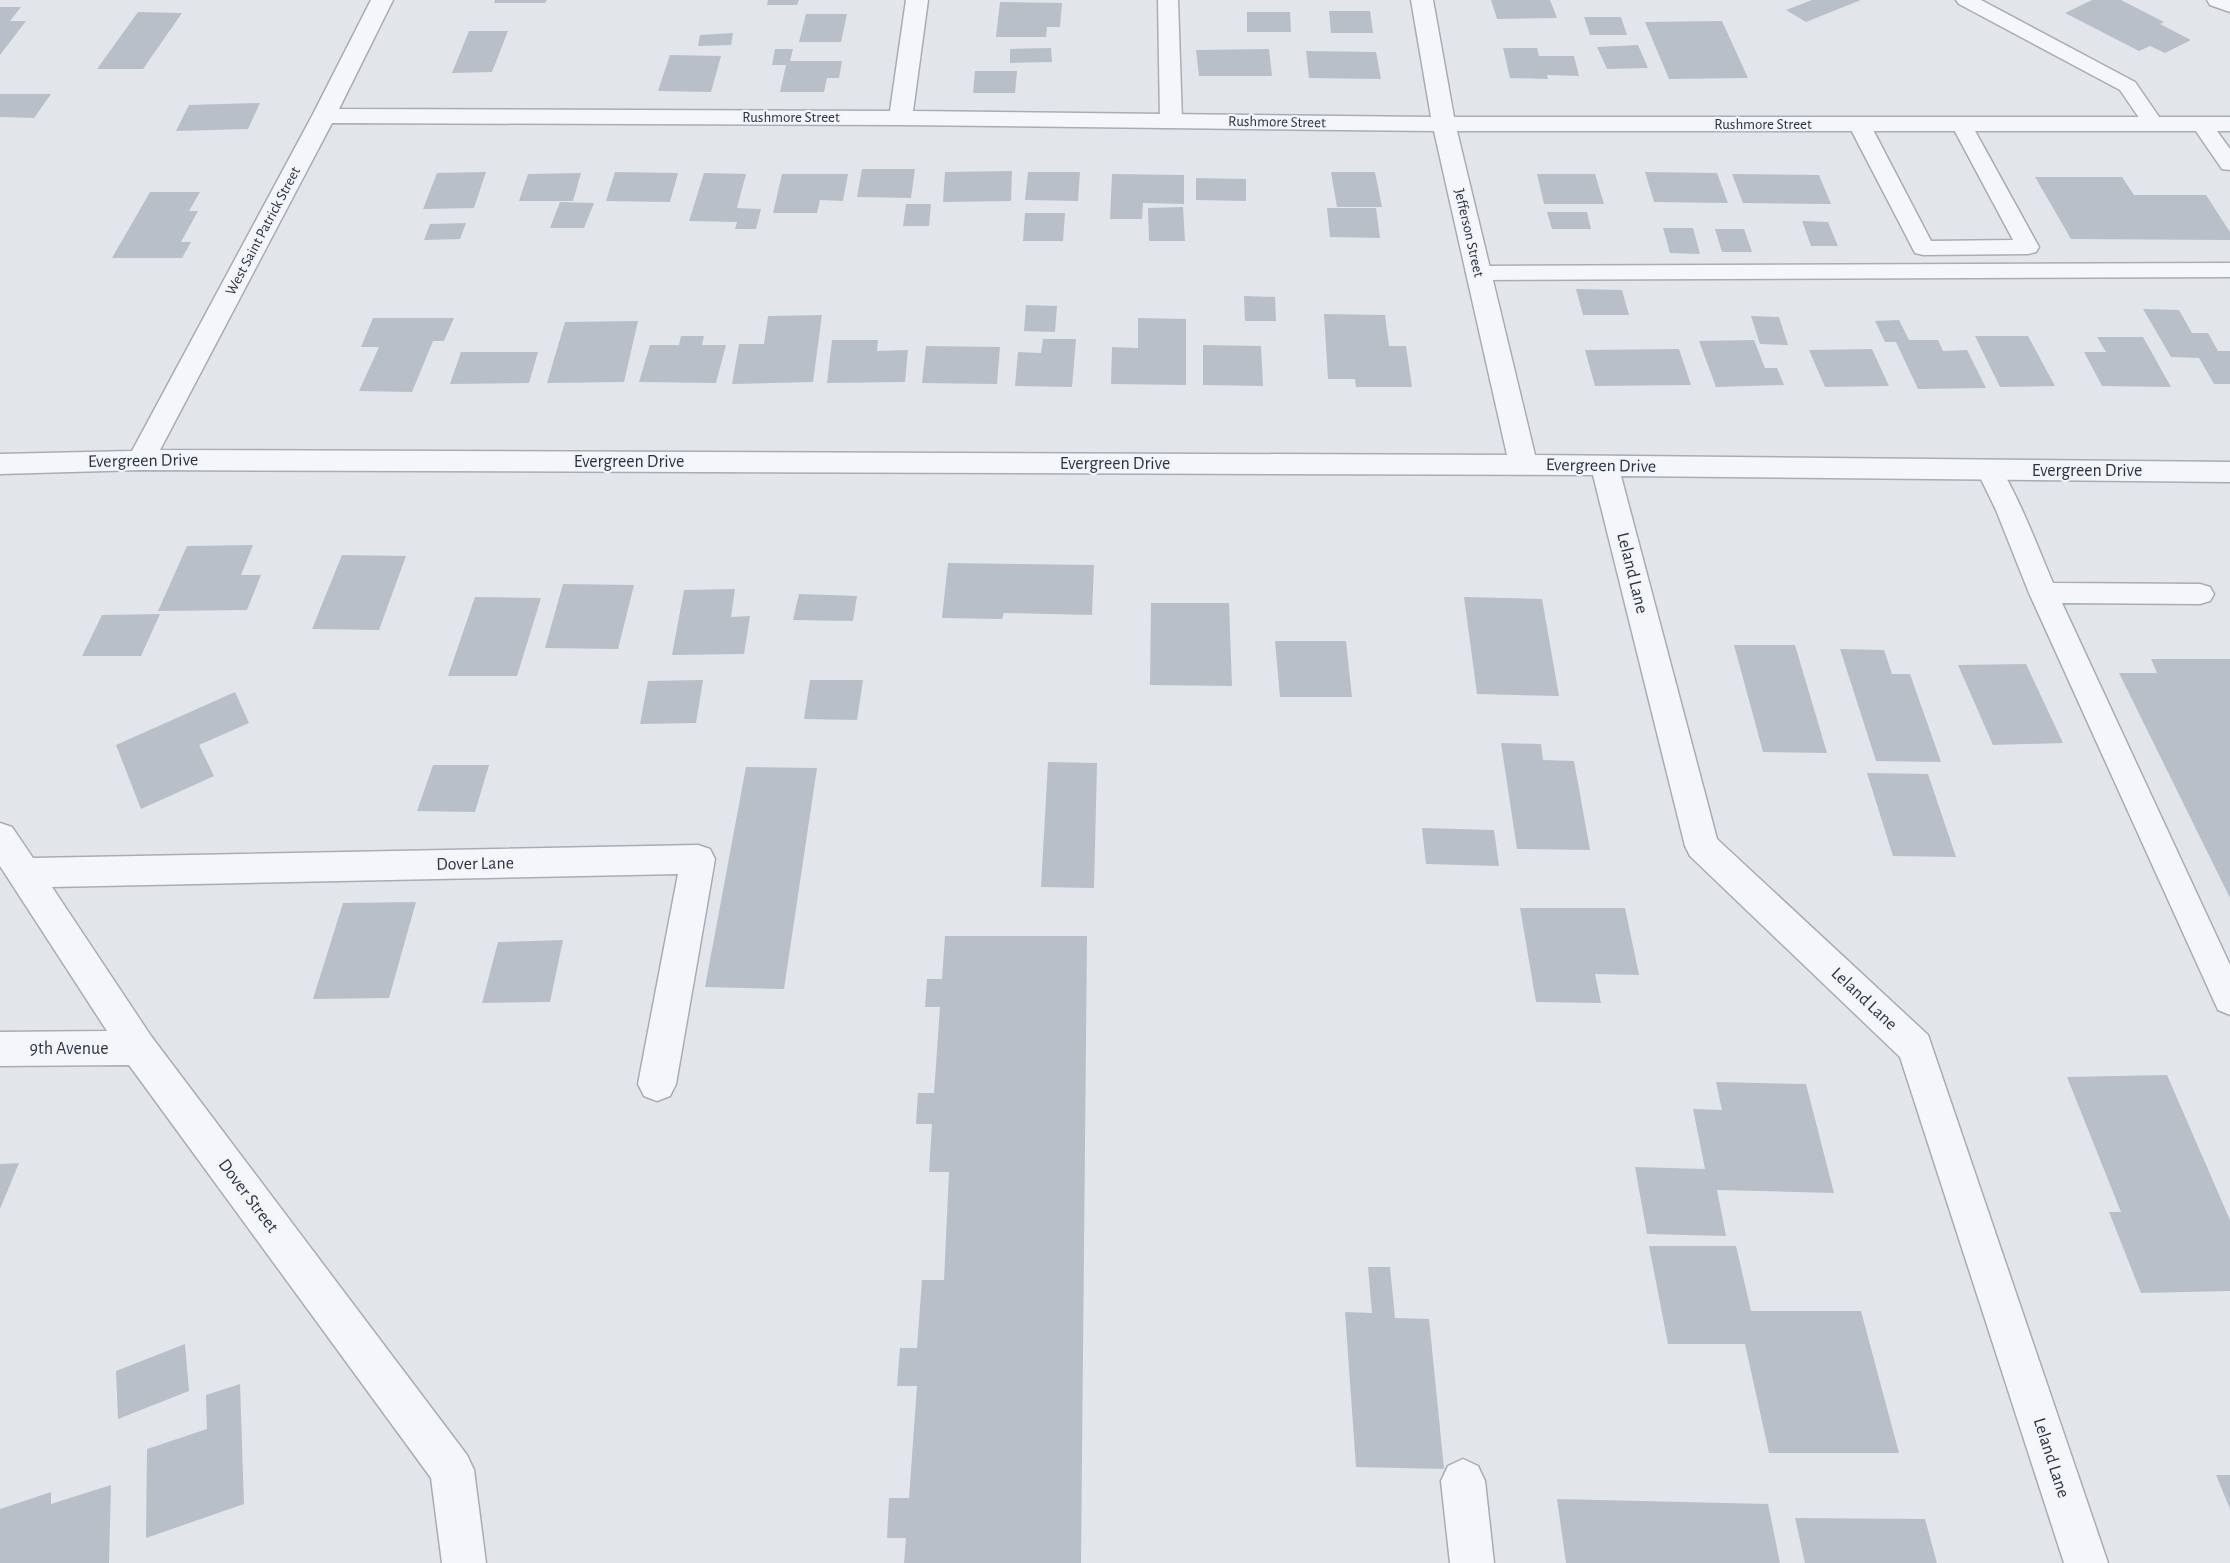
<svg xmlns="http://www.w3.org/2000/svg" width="2230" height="1563" font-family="'Alegreya Sans',sans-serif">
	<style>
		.building { fill: #b9bfc8 }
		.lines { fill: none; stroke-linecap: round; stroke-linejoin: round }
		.service-casing { stroke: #a7adb5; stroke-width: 3 }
		.minor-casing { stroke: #a7adb5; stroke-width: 3 }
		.tertiary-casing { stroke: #a7adb5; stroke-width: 3 }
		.service { fill: #f5f6f9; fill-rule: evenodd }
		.minor { fill: #f5f6f9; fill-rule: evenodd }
		.tertiary { fill: #f5f6f9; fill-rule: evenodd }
		.labels { text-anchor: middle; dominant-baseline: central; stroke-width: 4.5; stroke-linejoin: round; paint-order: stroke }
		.far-street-label { font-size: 15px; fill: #2a3343; stroke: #f2f4f8 }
		.street-label { font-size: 18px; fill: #2a3343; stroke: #f2f4f8 }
	</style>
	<rect width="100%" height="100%" fill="#e2e6eb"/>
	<path class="building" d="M495 0H547L545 3H494Z
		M768 0H799L797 5H767Z
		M1491 0H1550L1557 18 1497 19Z
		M1812 0H1861L1806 22 1786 10Z
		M2092 0H2121L2164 22 2160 24 2191 40 2165 53 2150 46 2139 51 2065 13Z
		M1000 2 1062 3 1060 27H1047L1046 37H996Z
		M0 7H21L10 21H26L0 55Z
		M1329 11H1370L1373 33H1331Z
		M138 12 182 13 143 69H97Z
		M1247 12H1290L1291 32H1247Z
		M806 14H847L841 42H799Z
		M1584 17H1621L1627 35H1590Z
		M1722 21 1748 78 1669 79 1645 22Z
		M469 31H508L492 72 452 73Z
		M733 33 731 45 698 46 700 35Z
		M1638 45 1648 68 1607 69 1597 47Z
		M1051 48 1052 62 1010 63V49Z
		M1503 48H1537L1539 56H1574L1579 76 1547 75 1548 79 1510 78Z
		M775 49H793L790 61H842L839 78H827L824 92H780L786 65H772Z
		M1269 49 1272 76H1199L1196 50Z
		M1306 51 1376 52 1381 79 1309 78Z
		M670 55 721 56 711 92 658 91Z
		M975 71H1017L1015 93H973Z
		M0 94H51L34 118 0 117Z
		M260 103 248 129 176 131 189 105Z
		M862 169H915L911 198 857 197Z
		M1012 171 1011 201 943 202 945 172Z
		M486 172 474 208 423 209 437 173Z
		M615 172 678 173 670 202 606 201Z
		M1028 172H1080L1078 201 1025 200Z
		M1331 172H1375L1382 207H1337Z
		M1645 172 1717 173 1728 203 1654 202Z
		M581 173 573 201H519L528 174Z
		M704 173 746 174 737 208 761 209 756 229H735L737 222 689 221Z
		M782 174H848L843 201 820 200 817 213H773Z
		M1112 174 1184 175V204L1143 203 1142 219H1110Z
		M1537 174H1595L1604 204H1544Z
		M1732 174 1819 175 1831 204 1743 203Z
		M2035 177H2122L2134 195H2206L2230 232V240L2071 239Z
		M1196 178 1246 179V201L1196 200Z
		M150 192H200L189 211H198L181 242H191L182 258H112Z
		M560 202 594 203 584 228H550Z
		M906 204H931L929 226H903Z
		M1183 207 1185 241H1149L1148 208Z
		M1327 208H1376L1380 238 1330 237Z
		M1547 212H1587L1591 229H1552Z
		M1025 213H1065L1063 241H1023Z
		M1802 221 1828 222 1838 246H1811Z
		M466 223 460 239 424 240 430 224Z
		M1663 228H1693L1700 254 1670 253Z
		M1715 229H1744L1752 252H1722Z
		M1576 289 1622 290 1629 315H1583Z
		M1244 296 1275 297 1276 321H1245Z
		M1026 305 1057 306 1055 332 1024 331Z
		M2143 309 2179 310 2192 333H2208L2218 351H2230V384H2214L2199 358 2171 357Z
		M1324 314 1385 315 1389 346H1406L1412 387H1356L1355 379H1328Z
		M822 315 813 382 732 384 739 344H764L768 316Z
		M1751 316 1779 317 1788 345 1760 344Z
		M373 318H454L444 341H433L412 392 359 391 379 347H361Z
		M1138 318 1186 319V385L1111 384 1112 347 1138 348Z
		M1899 320 1909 340H1938L1943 351 1967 350 1986 388 1918 389 1896 342H1885L1875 321Z
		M638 321 624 382 547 383 565 322Z
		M681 336H704L702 345H726L716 383 639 382 650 345H679Z
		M1975 336H2028L2055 386 2000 387Z
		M2097 337H2143L2171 387 2102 386 2084 352H2106Z
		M1043 339H1076L1072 387 1015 386 1018 352 1041 353Z
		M832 340H878L877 351 908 350 905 382 827 383Z
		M1754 340 1765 368H1777L1784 385 1716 387 1699 341Z
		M1203 345 1261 346 1263 386 1203 385Z
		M926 346 1000 347 997 384 922 383Z
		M1679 349 1691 385 1595 386 1585 350Z
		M1872 349 1889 386 1825 387 1809 350Z
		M461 352H538L529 383 450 384Z
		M253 545 241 575H261L247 610 158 611 187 546Z
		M342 555 406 556 379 630 312 629Z
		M948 563 1094 565 1092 615 1004 613 1002 619 942 618Z
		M563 584 634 585 618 649 545 648Z
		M735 589 731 617 750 616 744 654 672 655 684 590Z
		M799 594 857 596 853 621 793 620Z
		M475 597 541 598 517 676H448Z
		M1464 597 1542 599 1559 696 1477 694Z
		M1151 603H1229L1232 686 1150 685Z
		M160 614 141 656H82L102 615Z
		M1275 641H1346L1352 697H1280Z
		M1734 645H1795L1827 753 1763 752Z
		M1840 649 1884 650 1892 674H1910L1941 762 1876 761Z
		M2151 659H2230V898L2119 673H2157Z
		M2026 664 2063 743 1993 745 1958 665Z
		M703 680 696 723 640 724 648 681Z
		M810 680H863L857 720 804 719Z
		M235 692 249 723 199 745 214 776 141 809 116 745Z
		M1501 743 1541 744 1543 760 1574 761 1590 850 1517 849Z
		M1048 762 1097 763 1094 888 1041 887Z
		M433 765H489L475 812 417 811Z
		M746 767 817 768 784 989 705 987Z
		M1867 773 1928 774 1956 857 1893 856Z
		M1422 828 1494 830 1499 866 1426 864Z
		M416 902 389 998 313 999 343 903Z
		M1520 908H1625L1639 975 1595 974 1601 1003 1536 1002Z
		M945 936H1087L1081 1563H904L906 1538H887L889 1498H909L917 1386H897L900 1348H917L922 1280H944L949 1172H929L932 1124H916L918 1093H934L940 1007H925L927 979H942Z
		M563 940 550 1002 482 1003 498 942Z
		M2167 1075 2230 1220V1291L2141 1293 2109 1212H2121L2067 1077Z
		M1716 1082 1806 1084 1834 1193 1717 1190 1726 1236 1647 1234 1635 1167 1705 1169 1693 1109 1722 1110Z
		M19 1163 0 1209V1164Z
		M1649 1246H1736L1751 1311H1861L1899 1453H1769L1745 1344H1668Z
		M1368 1267H1390L1395 1318 1429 1319 1444 1469 1356 1467 1345 1312 1372 1313Z
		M185 1344 189 1391 118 1419 116 1371Z
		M240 1384 244 1504 146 1538 147 1449 207 1429 206 1395Z
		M2216 1475H2230V1509Z
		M111 1485 109 1563H0V1509L51 1492V1504Z
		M1557 1499 1768 1504 1780 1563H1566Z
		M1795 1518 1925 1519 1937 1563H1805Z"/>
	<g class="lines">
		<g class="service-casing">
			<path id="service" d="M1158 0H1178L1182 121 1178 125 1171 127 1164 125 1160 121Z
				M1956 0H1981L2135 82 2164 124 2160 128 2153 130 2146 128 2120 90 1959 4Z
				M1859 118 1866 120 1870 124 1931 241 2013 240 1951 124 1955 120 1962 118 1969 120 2039 247 2036 252 2028 254 1923 255 1915 253 1848 124 1852 120Z
				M2202 118 2209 120 2230 149V170L2222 169 2191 124 2195 120Z
				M2230 263V277L1478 280 1470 278 1466 273 1470 268 1478 266Z
				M1990 462 1999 465C2021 502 2036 543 2053 583L2200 584 2210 587 2214 594 2210 601 2200 604 2062 603 2230 965V1015L2218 1010 2029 593 1996 510 1977 471 1981 465Z"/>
		</g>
		<g class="minor-casing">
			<path id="minor" d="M371 0H393L339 109 890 111 906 0H928L913 111 1431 117 1411 0H1433L1454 117H2230V131H1457L1535 455 2230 462V482L1621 476 1717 839 1928 1035 2108 1563H2064L1900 1057 1690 856 1685 846 1593 475 141 470 0 474V454L132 451 312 116ZM332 123 901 125 1434 131 1507 455 160 450Z
				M0 823 12 827 33 858 698 845 710 849 715 859 676 1084 670 1096 657 1101 644 1096 638 1084 678 874 52 887 151 1036 467 1455 474 1470 486 1563H442L431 1478 129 1065 0 1066V1032L107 1031 0 866Z
				M1463 1459 1478 1466 1485 1481 1494 1563H1450L1441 1481 1448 1466Z"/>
		</g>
		<g class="tertiary-casing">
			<path id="tertiary" d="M2207 0H2230V12L2210 5Z"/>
		</g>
		<use href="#service" class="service"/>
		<use href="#minor" class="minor"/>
		<use href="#tertiary" class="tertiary"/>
	</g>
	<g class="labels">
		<g class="far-street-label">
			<text x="791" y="117">Rushmore Street</text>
			<text transform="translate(1277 122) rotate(1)">Rushmore Street</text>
			<text x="1763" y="124">Rushmore Street</text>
			<text transform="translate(263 231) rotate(-62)">West Saint Patrick Street</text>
			<text transform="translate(1469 233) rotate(77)">Jefferson Street</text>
		</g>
		<g class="street-label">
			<text transform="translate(143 461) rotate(-1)">Evergreen Drive</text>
			<text x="629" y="462">Evergreen Drive</text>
			<text x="1115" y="464">Evergreen Drive</text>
			<text transform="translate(1601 466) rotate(1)">Evergreen Drive</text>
			<text x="2087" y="471">Evergreen Drive</text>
			<text transform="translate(1632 573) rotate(76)">Leland Lane</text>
			<text transform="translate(475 864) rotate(-1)">Dover Lane</text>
			<text transform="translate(1864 999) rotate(43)">Leland Lane</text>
			<text x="69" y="1049">9th Avenue</text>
			<text transform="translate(248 1196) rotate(53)">Dover Street</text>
			<text transform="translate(2051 1458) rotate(72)">Leland Lane</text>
		</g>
	</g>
</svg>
